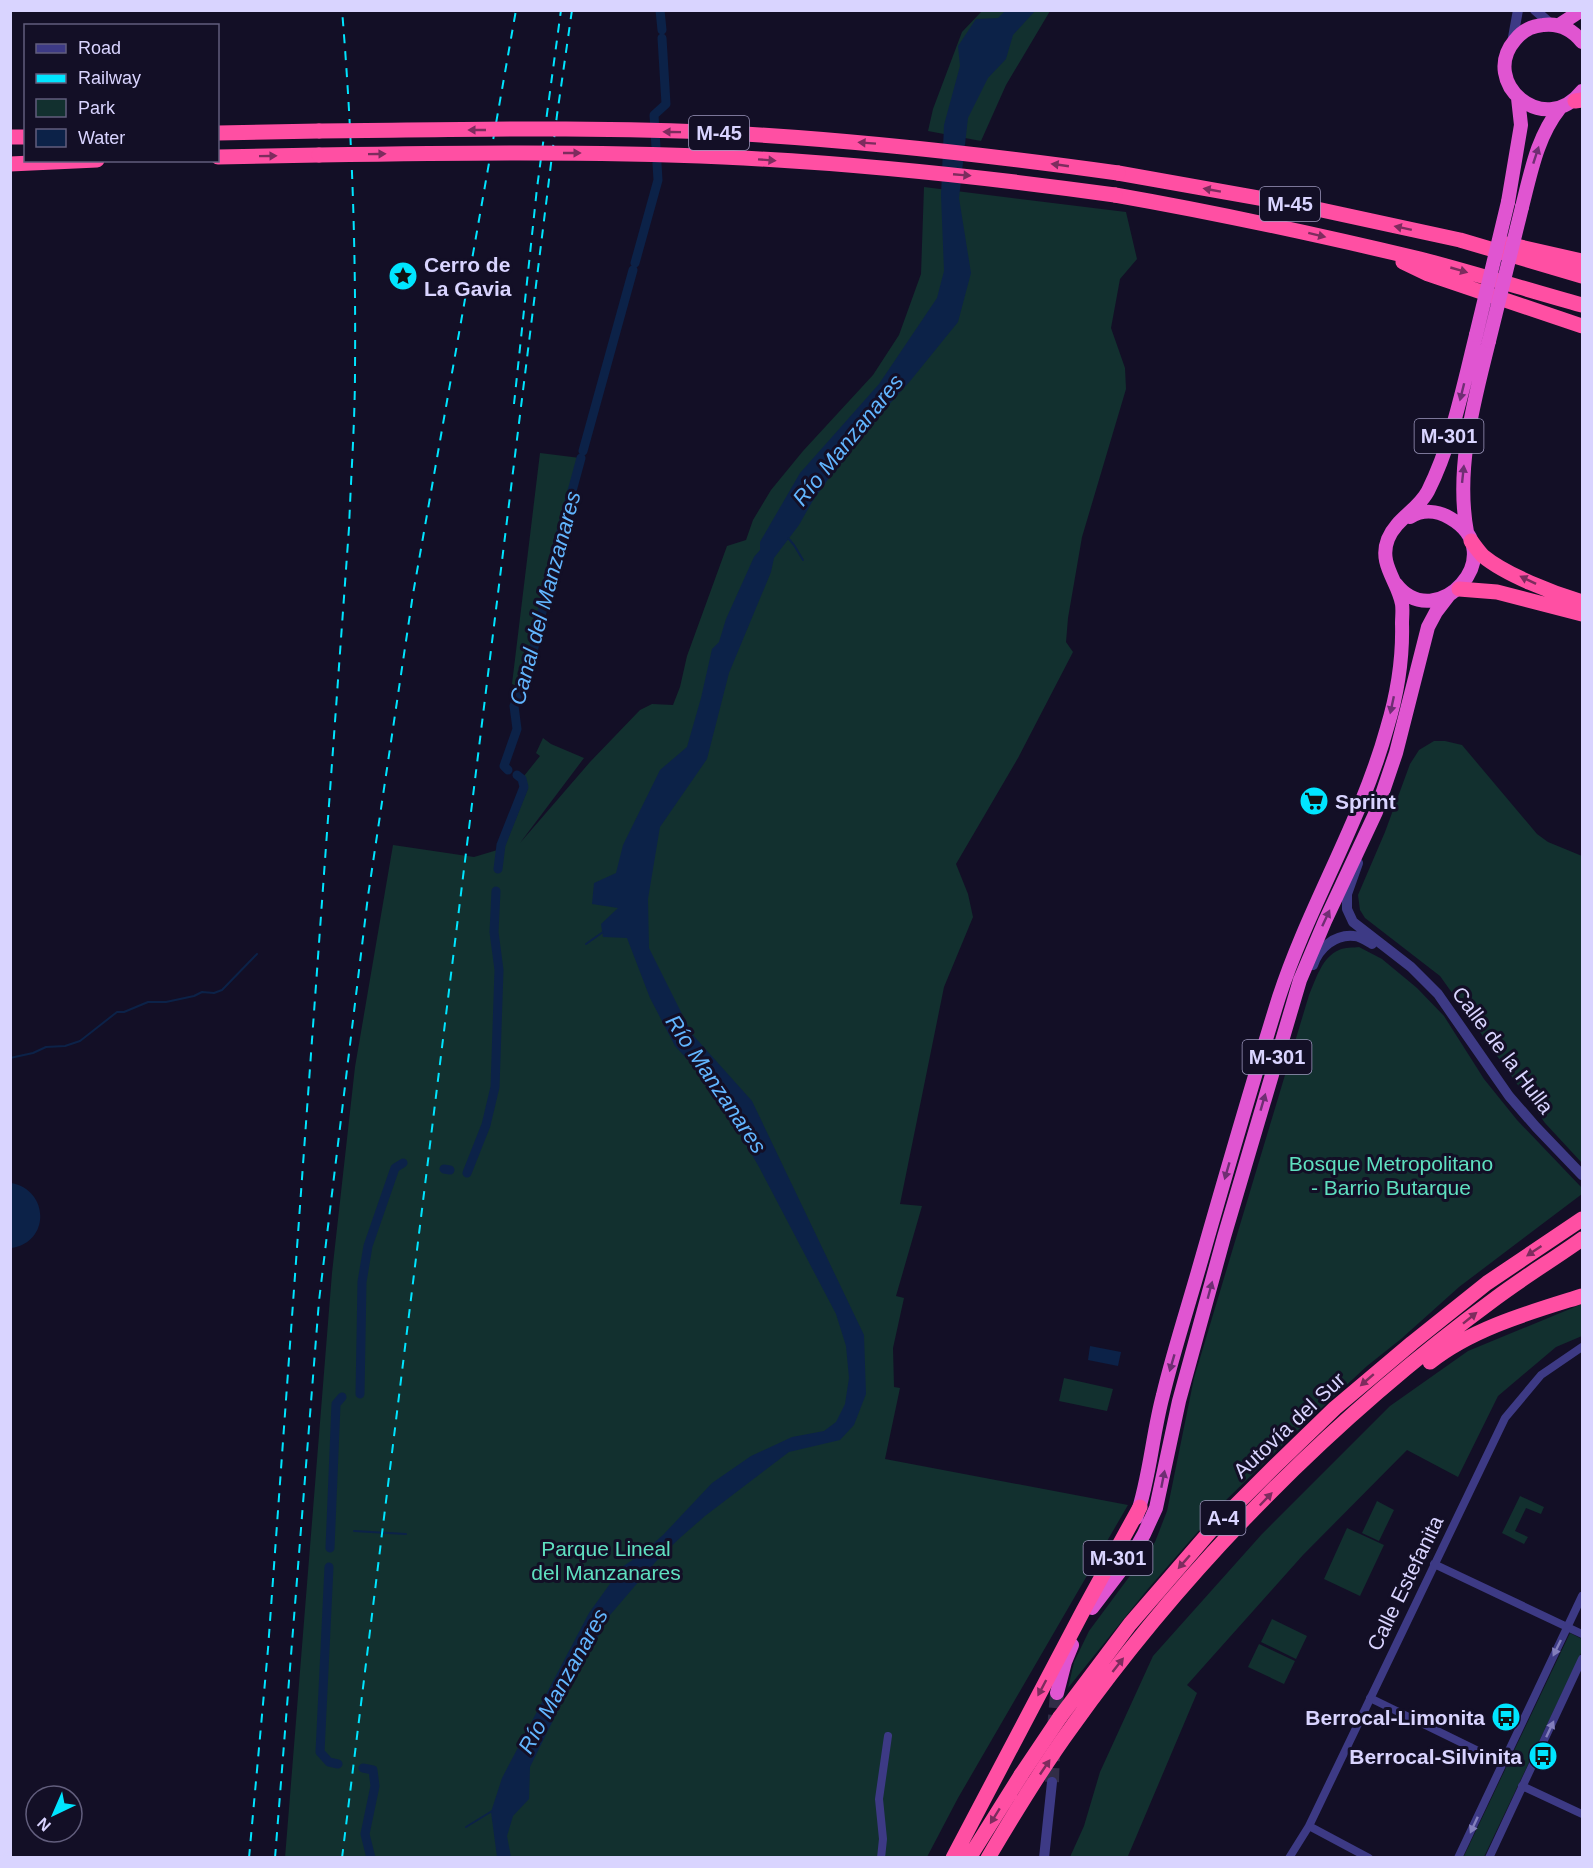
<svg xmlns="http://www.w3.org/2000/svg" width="1593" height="1868" font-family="Arial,sans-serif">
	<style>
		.green { fill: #12302f }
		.water { fill: #0c2248 }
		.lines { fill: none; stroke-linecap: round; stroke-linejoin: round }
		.stream { stroke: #0c2248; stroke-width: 2 }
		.canal { stroke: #0c2248; stroke-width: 9 }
		.trunk-tunnel { stroke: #312d47; stroke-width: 14; stroke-dasharray: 14 7; stroke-linecap: butt }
		.minor { stroke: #3d3a85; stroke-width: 8 }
		.tertiary { stroke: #3d3a85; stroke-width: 10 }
		.trunk { stroke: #e055d1; stroke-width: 14 }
		.motorway { stroke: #ff4fa3; stroke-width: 15 }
		.rail { stroke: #00e5ff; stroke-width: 2; stroke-dasharray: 9 8; stroke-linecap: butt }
		.trunk-bridge { stroke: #e055d1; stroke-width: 14 }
		.motorway-bridge { stroke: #ff4fa3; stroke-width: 15 }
		.oneway { fill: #7d2c5e }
		.oneway2 { fill: #6f2e73 }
		.oneway3 { fill: #837fbc }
		.labels { text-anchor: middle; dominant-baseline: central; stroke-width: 6; stroke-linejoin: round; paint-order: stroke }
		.shield { fill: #130f26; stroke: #9e99be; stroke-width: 1.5 }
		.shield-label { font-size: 20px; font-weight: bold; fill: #d9d4ff }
		.poi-label { font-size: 21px; font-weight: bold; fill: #d9d4ff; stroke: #130f26; text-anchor: start }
		.street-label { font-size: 21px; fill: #d9d4ff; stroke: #130f26 }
		.park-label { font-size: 21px; fill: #5fe0c0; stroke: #130f26 }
		.water-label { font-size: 22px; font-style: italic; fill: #62b6ff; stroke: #130f26 }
	</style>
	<rect width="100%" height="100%" fill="#130f26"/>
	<path class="green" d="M982 11H1050L1006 85 981 141 928 131 933 109 962 32Z
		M924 187 1126 212 1137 259 1120 279 1111 328 1125 368 1126 389 1082 537 1068 618 1066 642 1073 652 1018 758 956 864 968 894 973 917 944 987 900 1204 922 1206 896 1296 904 1298 893 1348 894 1387 900 1388 885 1459 1128 1505 958 1798 927 1857 285 1858 332 1273 355 1067 393 845 474 857 504 848 528 788 524 776 540 756 536 753 543 738 551 744 584 758 520 843 590 762 640 710 652 704 673 705 680 687 687 656 727 546 746 540 753 520 771 490 803 451 873 375 899 335 921 274Z
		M540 453 580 458 519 687 512 684Z
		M1434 741H1445L1462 745 1537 834 1548 842 1582 856V1163L1545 1123 1440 976 1365 918 1360 910 1358 895 1385 832 1410 764 1419 750Z
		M1359 947 1382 959 1417 988 1444 1016 1484 1079 1517 1120 1582 1188V1194L1459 1287 1401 1339 1367 1366 1297 1431 1223 1503 1147 1590 1068 1688 1074 1662 1089 1631 1155 1542 1167 1511 1194 1378 1309 995C1316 979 1322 957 1339 950 1345 947 1353 948 1359 947Z
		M1582 1304V1336L1556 1347 1498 1396 1458 1477 1407 1450 1303 1555 1187 1685 1197 1693 1128 1856 1129 1857H1070L1084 1826 1100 1772 1153 1656 1262 1534 1390 1406 1468 1351Z
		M1064 1378 1113 1389 1107 1411 1059 1401Z
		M1520 1496 1544 1507 1541 1514 1526 1508 1515 1531 1528 1537 1524 1544 1502 1533Z
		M1377 1501 1394 1510 1379 1541 1362 1533Z
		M1347 1528 1384 1545 1360 1596 1324 1579Z
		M1272 1619 1307 1636 1296 1659 1261 1642Z
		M1570 1633 1582 1639V1651L1484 1857 1463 1858Z
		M1259 1644 1295 1661 1284 1684 1248 1667Z"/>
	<path class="water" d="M1005 11H1035L1013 35 1006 59 988 78 968 118 959 198 971 273 958 322 911 380 850 448 812 502 799 525 774 558 771 572 729 673 707 759 660 827 648 899 649 948 692 1034 752 1101 864 1335 866 1394 854 1425 840 1440 789 1452 705 1516 681 1537 659 1558 610 1615 565 1696 530 1767 529 1799 513 1816 507 1836 511 1857H497L491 1812 502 1778 589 1613 622 1567 640 1555 663 1535 712 1483 751 1456 792 1437 824 1431 836 1422 845 1404 849 1378 846 1346 836 1314 759 1167 713 1087 675 1046 650 998 627 938 603 937 601 924 618 908 592 904 594 883 616 873 623 845 660 770 687 747 701 698 712 649 719 642 726 619 754 557 760 550V542L800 473 879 384 937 298 944 271 941 195 944 125 960 66 958 46 976 19 998 18Z
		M11 1183C50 1190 50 1243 11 1248Z
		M1090 1346 1121 1352 1118 1366 1088 1360Z"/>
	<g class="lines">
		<path class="stream" d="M788 538 794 545 803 560
			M586 944 603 932
			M10 1058 33 1053 46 1047 65 1046 80 1041 117 1012H124L148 1002H166L194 996 202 992 214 993 222 990 257 954
			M354 1531 406 1534
			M466 1827 492 1811"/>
		<path class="canal" d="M660 10 662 30
			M635 263 658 180 654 115 666 104 662 38
			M583 451 633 270
			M508 770 504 766 517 729 514 706 528 674 556 550 581 458
			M498 869 501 845 524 787 522 779 517 775
			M444 1169 450 1170
			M467 1173 486 1125 495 1087 499 970 494 932 496 891
			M360 1394 362 1282 368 1246 395 1168 403 1163
			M330 1548 336 1404 342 1397
			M329 1567 320 1752 329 1762 338 1764
			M363 1768 373 1770 375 1786 365 1834 371 1858"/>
		<path class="trunk-tunnel" d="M1054 1729 1057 1693
			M1052 1782 1053 1751"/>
		<path class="minor" d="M1434 1564 1582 1634
			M1370 1698 1503 1763
			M1522 1786 1582 1814
			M1309 1826 1369 1858
			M881 1858 883 1839 879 1799 888 1736
			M1289 1858 1309 1826 1505 1418 1541 1375 1582 1347
			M1458 1858 1582 1596
			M1489 1858 1582 1659"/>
		<path class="tertiary" d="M1535 10 1551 24
			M1512 43 1518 10
			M1358 863 1347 894V909L1353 922 1411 967 1438 994 1509 1096 1536 1127 1582 1175
			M1313 965C1319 948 1335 934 1354 936 1360 936 1367 941 1372 944
			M1044 1858 1052 1782"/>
		<path class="trunk" d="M1559 25 1582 10
			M1582 42C1572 29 1559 23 1543 25 1531 26 1522 31 1515 40 1479 82 1544 139 1582 91
			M1508 202 1521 125 1518 98
			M1522 207C1531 172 1537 137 1560 108
			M1467 532C1455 468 1474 402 1489 341
			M1396 584C1436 636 1513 554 1450 518 1438 511 1423 509 1410 517
			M1136 1518C1150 1478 1152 1436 1163 1395 1173 1353 1187 1310 1199 1268 1225 1177 1251 1087 1279 997 1309 905 1361 822 1387 728 1397 695 1403 658 1402 623 1402 617 1403 610 1402 604 1398 581 1378 564 1388 539 1396 519 1418 510 1428 491 1452 443 1463 387 1476 335
			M1092 1608 1131 1557 1144 1534 1156 1508 1179 1401 1224 1237 1300 980 1325 921 1376 812 1396 753 1428 627 1436 612 1449 595
			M1057 1693 1065 1662 1072 1645"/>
		<path class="motorway" d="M1575 101 1582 100
			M218 133 319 131
			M10 137H26
			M218 157 319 155
			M10 164 97 160
			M1118 173 1303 206 1460 240 1582 276
			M1115 195C1218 213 1319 235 1420 259 1474 273 1528 290 1582 305
			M1507 244 1582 261
			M1403 262 1428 274 1582 326
			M1471 541C1475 546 1479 552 1483 556 1506 575 1553 593 1582 602
			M1459 589 1497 592 1582 614
			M1430 1362C1473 1328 1531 1312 1582 1296
			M1060 1717 1130 1624 1213 1528 1274 1467 1335 1408 1412 1343 1487 1283 1582 1219
			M953 1858 1083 1611 1140 1507
			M969 1858 1021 1775
			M988 1858C1014 1814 1041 1769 1071 1728 1188 1564 1334 1417 1496 1298 1524 1277 1554 1259 1582 1239"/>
		<path class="rail" d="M514 404 537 188 561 10
			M249 1858 268 1649 349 528C351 475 355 422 355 369 356 249 352 130 342 10
			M275 1858 319 1301 368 896 413 594 516 10
			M342 1858 557 115 572 10"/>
		<path class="trunk-bridge" d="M1476 335 1508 202
			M1489 341 1522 207"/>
		<path class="motorway-bridge" d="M319 131C454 130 591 126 726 133 858 140 988 155 1118 173
			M319 155C453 153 588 151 723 157 854 163 985 177 1115 195
			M1021 1775 1060 1717"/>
	</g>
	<defs><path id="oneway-solid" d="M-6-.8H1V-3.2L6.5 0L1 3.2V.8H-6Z" transform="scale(1.5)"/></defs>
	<g class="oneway">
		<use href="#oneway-solid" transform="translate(477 130) rotate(-180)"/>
		<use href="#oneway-solid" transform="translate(672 132) rotate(-179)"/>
		<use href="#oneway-solid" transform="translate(867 143) rotate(-176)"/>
		<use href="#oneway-solid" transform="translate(572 153)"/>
		<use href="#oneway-solid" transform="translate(377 154) rotate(-1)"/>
		<use href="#oneway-solid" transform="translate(268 156) rotate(-1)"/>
		<use href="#oneway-solid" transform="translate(767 160) rotate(4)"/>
		<use href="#oneway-solid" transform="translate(1060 165) rotate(-172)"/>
		<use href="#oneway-solid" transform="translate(962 175) rotate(5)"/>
		<use href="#oneway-solid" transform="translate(1212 190) rotate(-170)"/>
		<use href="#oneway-solid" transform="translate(1403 228) rotate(-168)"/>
		<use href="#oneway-solid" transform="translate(1317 235) rotate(14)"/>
		<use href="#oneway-solid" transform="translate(1459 270) rotate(16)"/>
		<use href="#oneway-solid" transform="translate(1528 580) rotate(-154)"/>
		<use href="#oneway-solid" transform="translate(1534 1251) rotate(146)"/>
		<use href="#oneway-solid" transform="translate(1470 1318) rotate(-39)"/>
		<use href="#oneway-solid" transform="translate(1367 1380) rotate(139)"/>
		<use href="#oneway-solid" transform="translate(1266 1499) rotate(-46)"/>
		<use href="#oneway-solid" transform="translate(1184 1562) rotate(131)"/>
		<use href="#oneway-solid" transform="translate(1118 1665) rotate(-52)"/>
		<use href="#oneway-solid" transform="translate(1042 1688) rotate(118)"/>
		<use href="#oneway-solid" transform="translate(1045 1767) rotate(-56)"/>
		<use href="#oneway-solid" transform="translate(995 1816) rotate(122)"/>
	</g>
	<g class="oneway2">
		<use href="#oneway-solid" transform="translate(1536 155) rotate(-72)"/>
		<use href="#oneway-solid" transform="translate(1462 392) rotate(104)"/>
		<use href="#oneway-solid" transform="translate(1463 474) rotate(-84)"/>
		<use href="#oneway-solid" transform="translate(1392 705) rotate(102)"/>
		<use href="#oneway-solid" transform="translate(1326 918) rotate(-65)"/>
		<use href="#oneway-solid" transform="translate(1263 1102) rotate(-74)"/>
		<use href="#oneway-solid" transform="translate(1227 1171) rotate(106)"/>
		<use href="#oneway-solid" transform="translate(1210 1290) rotate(-75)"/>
		<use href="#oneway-solid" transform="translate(1172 1363) rotate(106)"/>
		<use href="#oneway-solid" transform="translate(1163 1479) rotate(-79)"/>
	</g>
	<g class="oneway3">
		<use href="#oneway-solid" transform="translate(1557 1648) rotate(116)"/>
		<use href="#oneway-solid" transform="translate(1550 1729) rotate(-65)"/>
		<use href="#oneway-solid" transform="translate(1474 1825) rotate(115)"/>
	</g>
	<defs>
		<g id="sight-disc" transform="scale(1.5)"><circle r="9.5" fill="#00e5ff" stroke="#130f26"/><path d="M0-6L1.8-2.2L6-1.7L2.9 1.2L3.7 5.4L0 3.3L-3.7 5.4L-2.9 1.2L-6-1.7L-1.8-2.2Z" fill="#111"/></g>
		<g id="supermarket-disc" transform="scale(1.5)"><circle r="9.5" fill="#00e5ff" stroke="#130f26"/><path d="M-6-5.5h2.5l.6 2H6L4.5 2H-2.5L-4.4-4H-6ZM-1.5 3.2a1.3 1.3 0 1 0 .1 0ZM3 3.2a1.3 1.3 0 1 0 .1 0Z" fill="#111"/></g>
		<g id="bus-disc" transform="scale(1.5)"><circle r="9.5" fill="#00e5ff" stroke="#130f26"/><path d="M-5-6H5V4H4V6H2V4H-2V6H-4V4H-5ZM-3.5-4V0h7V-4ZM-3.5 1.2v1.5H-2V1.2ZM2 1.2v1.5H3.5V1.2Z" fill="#111"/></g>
	</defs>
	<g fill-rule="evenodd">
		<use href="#sight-disc" x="403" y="276"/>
		<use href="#supermarket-disc" x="1314" y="801"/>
		<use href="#bus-disc" x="1506" y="1717"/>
		<use href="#bus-disc" x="1543" y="1756"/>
	</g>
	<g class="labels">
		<g class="shield">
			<rect x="689" y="116" width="60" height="34" rx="4.5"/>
			<rect x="1260" y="187" width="60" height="34" rx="4.5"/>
			<rect x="1414.5" y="419" width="69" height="34" rx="4.5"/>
			<rect x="1242.5" y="1040" width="69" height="34" rx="4.5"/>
			<rect x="1200.5" y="1501" width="45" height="34" rx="4.5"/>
			<rect x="1083.5" y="1541" width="69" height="34" rx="4.5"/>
		</g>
		<g class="shield-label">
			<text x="719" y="133">M-45</text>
			<text x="1290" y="204">M-45</text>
			<text x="1449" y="436">M-301</text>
			<text x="1277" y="1057">M-301</text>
			<text x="1223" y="1518">A-4</text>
			<text x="1118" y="1558">M-301</text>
		</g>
		<g class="poi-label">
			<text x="424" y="264">Cerro de<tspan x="424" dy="24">La Gavia</tspan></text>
			<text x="1335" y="801">Sprint</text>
			<text x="1485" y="1717" text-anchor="end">Berrocal-Limonita</text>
			<text x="1522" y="1756" text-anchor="end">Berrocal-Silvinita</text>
		</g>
		<g class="street-label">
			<text transform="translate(1503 1050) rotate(53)">Calle de la Hulla</text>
			<text transform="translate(1289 1425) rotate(-43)">Autovía del Sur</text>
			<text transform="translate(1405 1583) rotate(-64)">Calle Estefanita</text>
		</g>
		<g class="park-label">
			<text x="1391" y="1163">Bosque Metropolitano<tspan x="1391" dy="24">- Barrio Butarque</tspan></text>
			<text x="606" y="1548">Parque Lineal<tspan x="606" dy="24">del Manzanares</tspan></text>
		</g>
		<g class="water-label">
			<text transform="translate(848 440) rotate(-51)">Río Manzanares</text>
			<text transform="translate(545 598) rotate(-75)">Canal del Manzanares</text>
			<text transform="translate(716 1084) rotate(56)">Río Manzanares</text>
			<text transform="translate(563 1681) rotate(-61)">Río Manzanares</text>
		</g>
	</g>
	<rect width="1593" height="1868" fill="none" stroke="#d9d4ff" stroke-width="24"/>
	<rect x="24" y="24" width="195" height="138" fill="#130f26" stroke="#625e7d" stroke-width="1.5"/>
	<rect x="36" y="44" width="30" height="9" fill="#3d3a85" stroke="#625e7d" stroke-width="1.5"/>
	<text x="78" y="54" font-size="18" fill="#d9d4ff">Road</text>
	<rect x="36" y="74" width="30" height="9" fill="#00e5ff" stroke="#625e7d" stroke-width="1.5"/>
	<text x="78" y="84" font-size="18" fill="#d9d4ff">Railway</text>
	<rect x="36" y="99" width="30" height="18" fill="#12302f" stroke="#625e7d" stroke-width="1.5"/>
	<text x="78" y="114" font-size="18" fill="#d9d4ff">Park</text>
	<rect x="36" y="129" width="30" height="18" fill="#0c2248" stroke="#625e7d" stroke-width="1.5"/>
	<text x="78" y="144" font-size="18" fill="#d9d4ff">Water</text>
	<g transform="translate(54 1814) rotate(224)"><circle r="28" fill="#130f26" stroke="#625e7d" stroke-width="1.5"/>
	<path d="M0-4.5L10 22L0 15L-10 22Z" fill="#00e5ff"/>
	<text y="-9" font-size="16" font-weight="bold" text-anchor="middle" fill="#d9d4ff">N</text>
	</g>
</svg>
